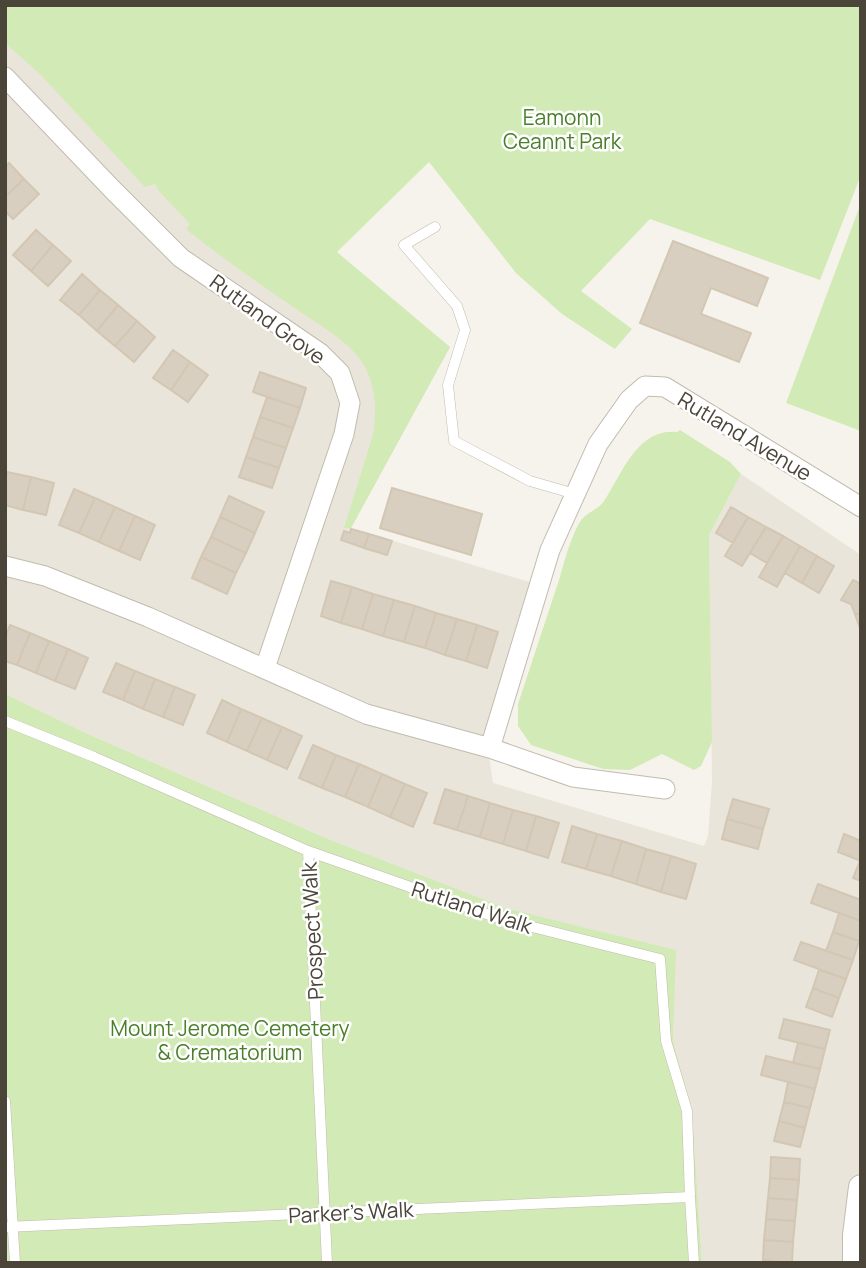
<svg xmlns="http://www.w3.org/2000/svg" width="866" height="1268" font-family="Manrope,sans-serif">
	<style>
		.residential { fill: #eae5da }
		.green { fill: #d2eab5 }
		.building { fill: #d8cfc1; stroke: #d3c7b4; stroke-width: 2 }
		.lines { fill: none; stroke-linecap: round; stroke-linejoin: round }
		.service-casing { stroke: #c2bbae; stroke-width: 11 }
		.minor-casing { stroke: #c2bbae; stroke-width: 21 }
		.tertiary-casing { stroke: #c2bbae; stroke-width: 26 }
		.service { stroke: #fff; stroke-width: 10 }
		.minor { stroke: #fff; stroke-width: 19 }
		.tertiary { stroke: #fff; stroke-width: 24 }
		.labels { text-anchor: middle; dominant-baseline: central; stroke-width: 5; stroke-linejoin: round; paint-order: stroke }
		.park-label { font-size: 21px; fill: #4a7f2a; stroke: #fff }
		.street-label { font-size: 21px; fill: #4b4439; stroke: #fff }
	</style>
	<rect width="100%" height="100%" fill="#f6f3ec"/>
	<path class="residential" d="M5 8 450 347 351 528 539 585 488 748 493 783 704 846 708 836 712 782 709 535 741 474 861 555V1263H702L692 1109 673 1041 675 950 506 908 326 838 88 734 5 694Z"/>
	<path class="green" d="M5 5H861V175L820 280 650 219 581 291 632 329 615 349 562 314 516 273 429 162 337 252 450 347 351 528H344L373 435C377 410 376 384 362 362 347 340 321 326 299 311 261 285 222 258 186 229L190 224 158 190 155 184 145 187 40 74 5 43Z
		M861 203V431L786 403Z
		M680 430 730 462 741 474 709 535 712 742 701 766 694 770 662 754 630 770 603 769 531 745 518 726V704C532 662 546 619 560 577 564 562 572 534 580 522 585 513 598 510 604 501 621 476 637 427 677 432Z
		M5 694 88 734 326 838 506 908 676 950 673 1041 692 1109 702 1263H5Z"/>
	<path class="building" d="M9 163 24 179 5 197V167Z
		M24 179 39 194 13 219 5 211V197Z
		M36 230 53 245 31 271 13 255Z
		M673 241 768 278 757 306 711 288 701 314 751 333 739 362 640 323Z
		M53 245 71 261 48 286 31 271Z
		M82 274 100 290 79 315 60 300Z
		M100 290 118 305 97 331 79 315Z
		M118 305 137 321 115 346 97 331Z
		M137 321 155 337 134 362 115 346Z
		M173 350 190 362 171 390 153 378Z
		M190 362 208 375 188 402 171 390Z
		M260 372 306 388 300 408 253 392Z
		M267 397 300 408 293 428 260 417Z
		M260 417 293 428 286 448 253 437Z
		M253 437 286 448 279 468 246 457Z
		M246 457 279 468 272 488 239 477Z
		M7 472 31 477 23 510 5 505V481Z
		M31 477 54 483 46 515 23 510Z
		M392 488 482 514 471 555 380 528Z
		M74 489 95 498 79 533 59 525Z
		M229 496 264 512 255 533 220 517Z
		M95 498 115 507 99 542 79 533Z
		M115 507 135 516 119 551 99 542Z
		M731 507 748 517 733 543 716 533Z
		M135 516 155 525 140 560 119 551Z
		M220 517 255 533 246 553 211 537Z
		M748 517 766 527 742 566 725 556Z
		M766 527 783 536 767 563 750 553Z
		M351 529 369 534 364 548 341 540 344 531 350 533Z
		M369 534 392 541 387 555 364 548Z
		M783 536 800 546 777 587 759 577Z
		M211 537 246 553 236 573 201 557Z
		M800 546 817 556 802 583 785 573Z
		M817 556 834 566 819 593 802 583Z
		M201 557 236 573 227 594 192 578Z
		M853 580 861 584V613L855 614 851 604 841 600Z
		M331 581 352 587 341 623 321 616Z
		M352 587 373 594 362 629 341 623Z
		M373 594 394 600 383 636 362 629Z
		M394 600 415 606 404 642 383 636Z
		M415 606 436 613 425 648 404 642Z
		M436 613 457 619 445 655 425 648Z
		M861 613V631L855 614Z
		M457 619 477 625 466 661 445 655Z
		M10 625 30 633 17 665 5 661V638Z
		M477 625 498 632 487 668 466 661Z
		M30 633 49 641 36 673 17 665Z
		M49 641 68 649 55 681 36 673Z
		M68 649 88 658 75 689 55 681Z
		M116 663 135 671 123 700 103 692Z
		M135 671 155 679 143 709 123 700Z
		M155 679 175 687 163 717 143 709Z
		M175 687 195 695 183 725 163 717Z
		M222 700 241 709 227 742 207 733Z
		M241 709 262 718 247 751 227 742Z
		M262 718 282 727 267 760 247 751Z
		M282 727 302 736 287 769 267 760Z
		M313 745 336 755 322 788 299 778Z
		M336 755 359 764 345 797 322 788Z
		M359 764 382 774 368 807 345 797Z
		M382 774 405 784 390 817 368 807Z
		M405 784 427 793 413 827 390 817Z
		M445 789 468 796 457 830 434 823Z
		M468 796 490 803 480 837 457 830Z
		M733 799 769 809 763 829 727 819Z
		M490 803 513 810 503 844 480 837Z
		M513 810 536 816 526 851 503 844Z
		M536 816 559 823 548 858 526 851Z
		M727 819 763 829 758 849 722 839Z
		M572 826 597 834 586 869 562 862Z
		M597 834 622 841 611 876 586 869Z
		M844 834 861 841V861L838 852Z
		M622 841 646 849 636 884 611 876Z
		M646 849 671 856 661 892 636 884Z
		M671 856 696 864 686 899 661 892Z
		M860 861H861V881L853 878Z
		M818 884 861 900V921L811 903Z
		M839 913 861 921V936L859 941 833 932Z
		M833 932 859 941 853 960 826 951Z
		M801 942 853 960 846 979 794 960Z
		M819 970 846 979 839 998 813 988Z
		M813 988 839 998 832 1017 806 1007Z
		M784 1019 830 1030 825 1049 779 1038Z
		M798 1043 825 1049 820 1069 793 1063Z
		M766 1056 820 1069 815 1089 761 1075Z
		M788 1082 815 1089 810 1108 784 1102Z
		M784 1102 810 1108 805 1128 779 1121Z
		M779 1121 805 1128 800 1147 774 1141Z
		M771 1157 800 1159 799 1180 770 1178Z
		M770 1178 799 1180 797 1200 768 1198Z
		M768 1198 797 1200 795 1221 766 1219Z
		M766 1219 795 1221 793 1242 764 1240Z
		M764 1240 793 1242 792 1263 763 1260Z"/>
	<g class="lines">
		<g class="service-casing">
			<path id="service" d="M435 227 404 245 457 306 465 330 448 385 454 441 530 481 575 494
				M5 721 94 757 308 851 501 919 660 959 666 1041 687 1111 690 1197 694 1263
				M308 851 327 1263
				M5 1101 15 1263
				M5 1227 690 1197"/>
		</g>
		<g class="minor-casing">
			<path id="minor" d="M5 77 112 189 181 258 320 353 340 373 350 403 344 434 265 668
				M5 566 45 576 148 617 366 714 490 748 573 777 665 789
				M490 748 550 550 598 444 629 400 645 386 665 387 861 507"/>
		</g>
		<g class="tertiary-casing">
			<path id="tertiary" d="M855 1263V1235L861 1187"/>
		</g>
		<use href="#service" class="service"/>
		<use href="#minor" class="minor"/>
		<use href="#tertiary" class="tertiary"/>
	</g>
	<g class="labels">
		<g class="park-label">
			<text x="562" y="117">Eamonn<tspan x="562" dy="24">Ceannt Park</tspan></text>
			<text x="230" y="1028">Mount Jerome Cemetery<tspan x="230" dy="24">&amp; Crematorium</tspan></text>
		</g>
		<g class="street-label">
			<text transform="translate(268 319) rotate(36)">Rutland Grove</text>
			<text transform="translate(745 436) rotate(31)">Rutland Avenue</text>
			<text transform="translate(472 907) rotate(18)">Rutland Walk</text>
			<text transform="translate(312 931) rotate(-93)">Prospect Walk</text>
			<text transform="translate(351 1212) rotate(-3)">Parker's Walk</text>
		</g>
	</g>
	<rect width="866" height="1268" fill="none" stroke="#4b4439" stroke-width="14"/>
</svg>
